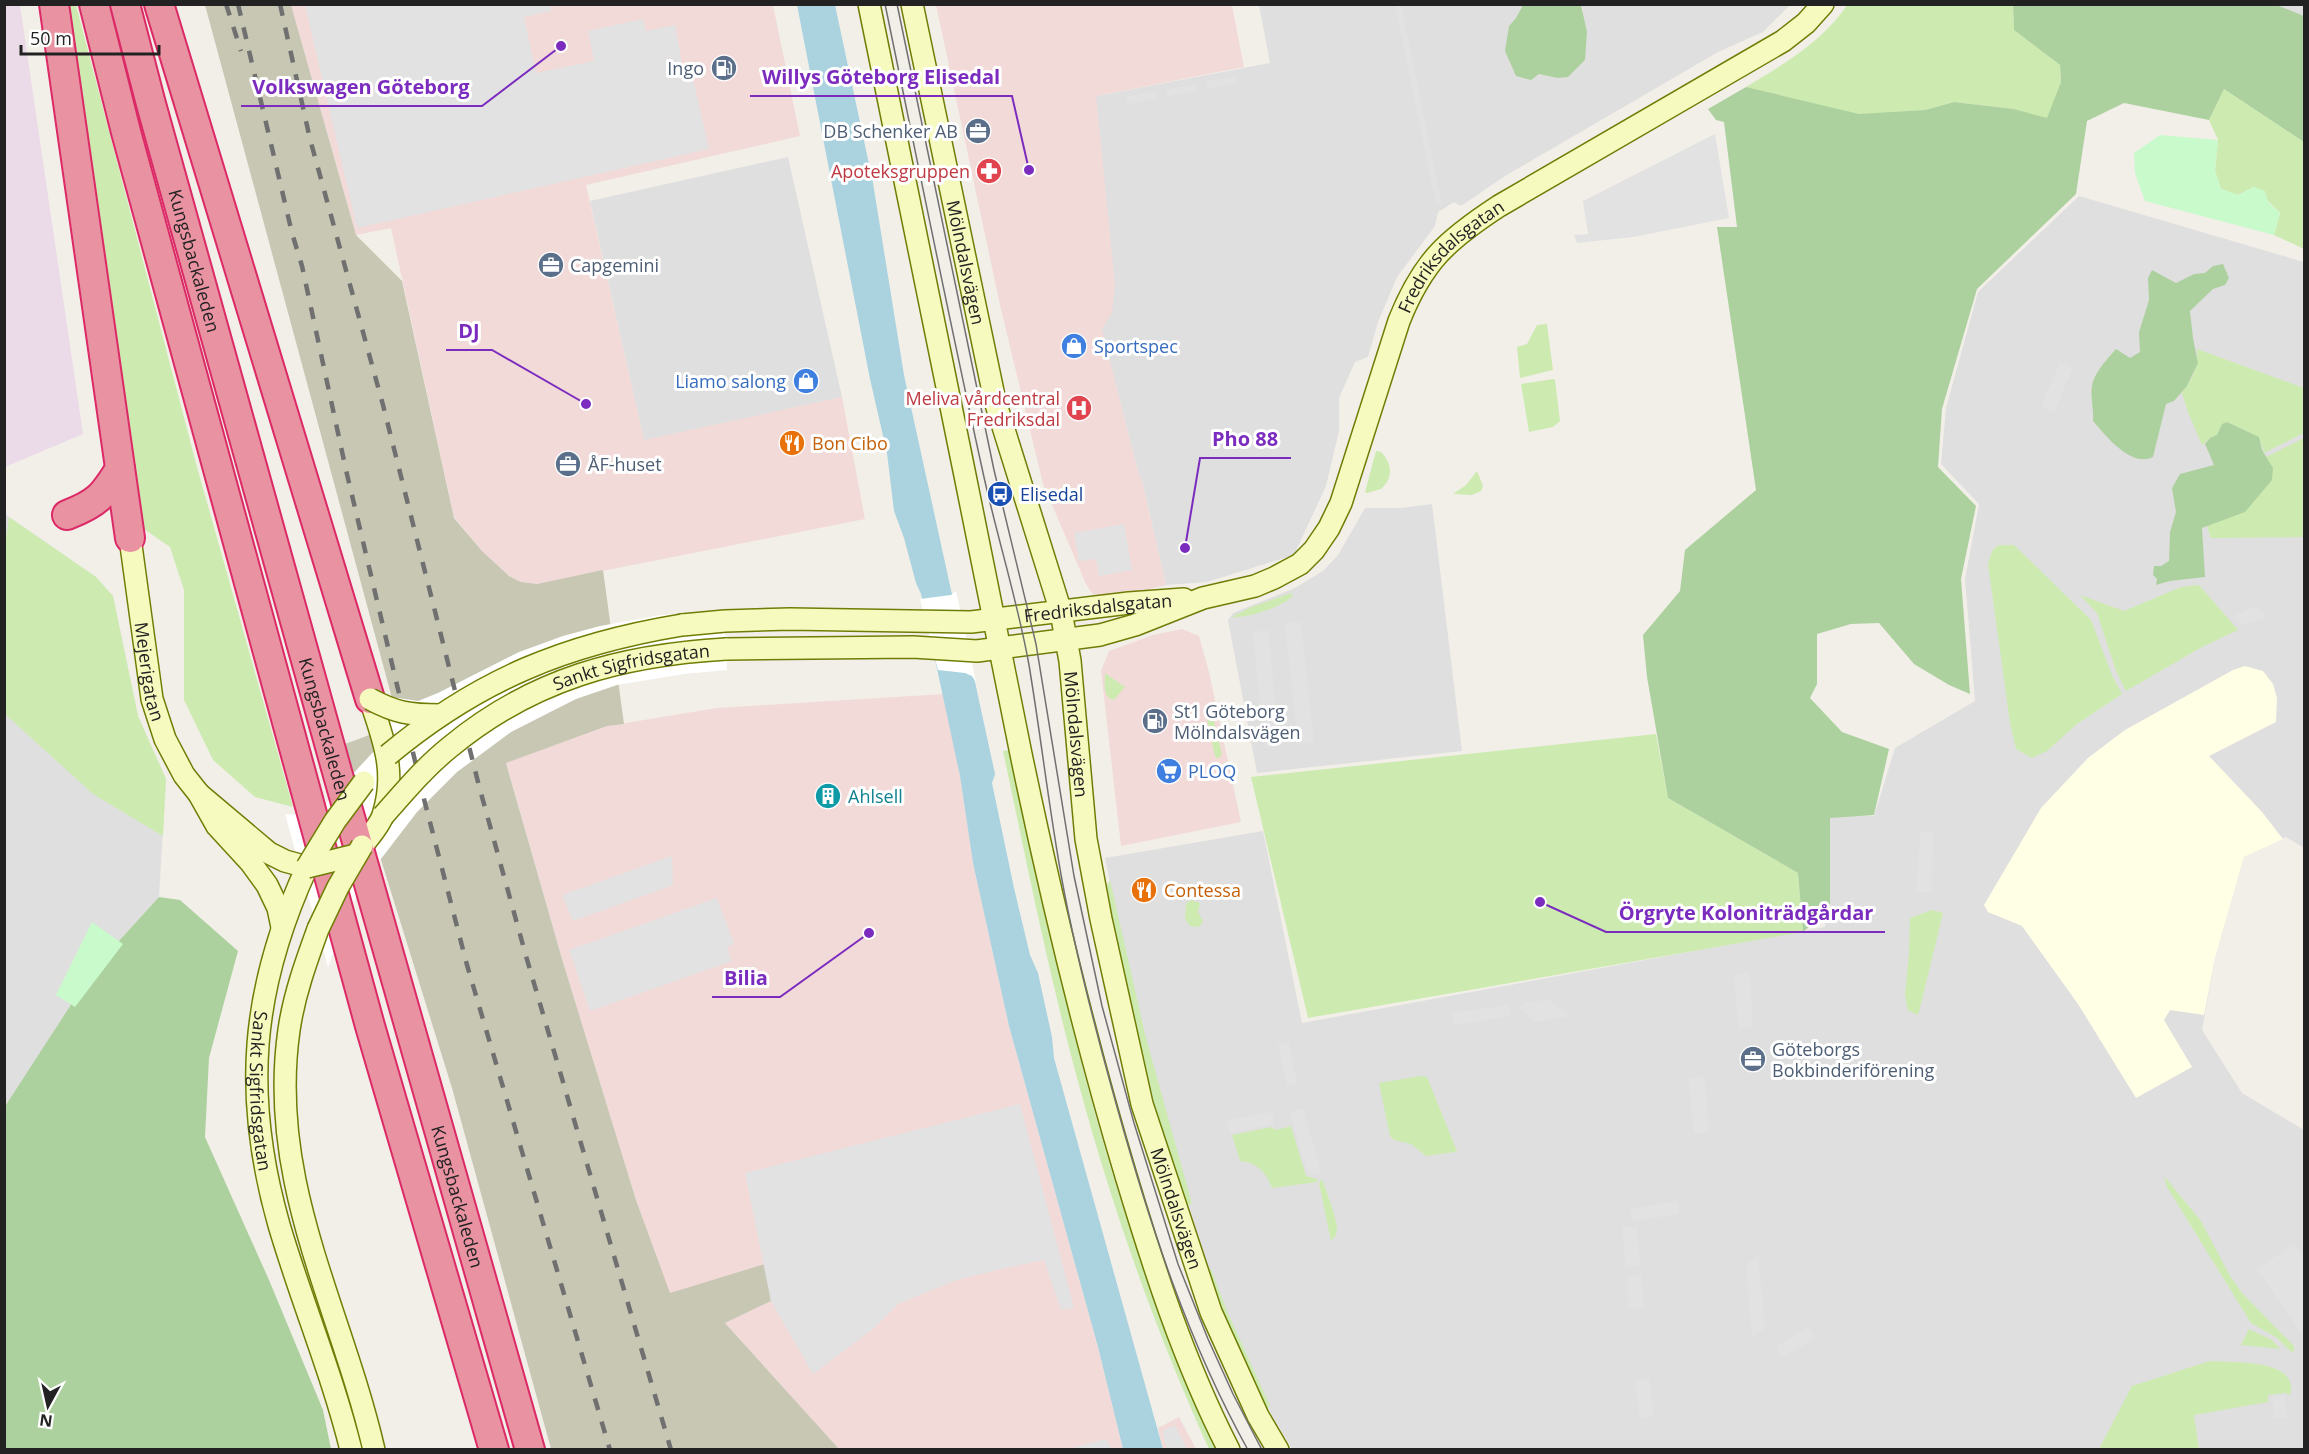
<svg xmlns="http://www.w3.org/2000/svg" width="2309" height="1454" font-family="'Open Sans',sans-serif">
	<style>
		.residential { fill: #e0dfdf }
		.commercial { fill: #f2dad9 }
		.industrial { fill: #ebdbe8 }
		.education { fill: #ffffe5 }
		.construction { fill: #c7c7b4 }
		.grass { fill: #cdebb0 }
		.forest { fill: #add19e }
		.park { fill: #c8facc }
		.parking { fill: #e2e2e2 }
		.water { fill: #aad3df }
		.pier { fill: #fff }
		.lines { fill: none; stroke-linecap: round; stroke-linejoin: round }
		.secondary-casing { stroke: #707d05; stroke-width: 24 }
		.highway-casing { stroke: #dc2a67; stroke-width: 32 }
		.secondary { stroke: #f7fabf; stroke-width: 21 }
		.highway { stroke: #e892a2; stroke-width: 28 }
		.tram { stroke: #707070; stroke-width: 1.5 }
		.rail { stroke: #707070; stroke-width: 4.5; stroke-dasharray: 12 12; stroke-linecap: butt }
		.secondary-bridge-casing { stroke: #707d05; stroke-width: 24; stroke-linecap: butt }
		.secondary-bridge { stroke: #f7fabf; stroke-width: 21 }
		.labels { text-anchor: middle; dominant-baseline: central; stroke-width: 6; stroke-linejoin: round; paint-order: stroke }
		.service-label { font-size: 18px; fill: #4e5e75; stroke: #fff; text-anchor: start }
		.health-label { font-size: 18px; fill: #be3a42; stroke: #fff; text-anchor: end }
		.street-label { font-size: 18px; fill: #222; stroke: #fff }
		.shop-label { font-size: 18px; fill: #366cbe; stroke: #fff; text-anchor: start }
		.food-label { font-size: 18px; fill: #c56008; stroke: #fff; text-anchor: start }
		.transit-label { font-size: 18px; fill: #164399; stroke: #fff; text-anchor: start }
		.culture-label { font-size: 18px; fill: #0d838f; stroke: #fff; text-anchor: start }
		.leader { fill: none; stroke: #7b2cbf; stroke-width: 2 }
		.callout-dot { fill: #7b2cbf; stroke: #fff; stroke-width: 2 }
		.callout-label { font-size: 20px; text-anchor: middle; font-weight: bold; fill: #7b2cbf; stroke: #fff; stroke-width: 6; stroke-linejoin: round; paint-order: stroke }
	</style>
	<rect width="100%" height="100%" fill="#f2efe9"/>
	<path class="residential" d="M1259 5H1523L1516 18 1509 26 1539 74 1557 78 1583 9 1581 5H1790L1763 32 1718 52 1505 176 1461 206 1454 202 1438 212 1435 226 1397 277 1378 322 1368 357 1355 362 1339 398V431L1326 486 1294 555 1207 582 1166 585 1142 481 1138 472 1101 329 1096 96 1270 63Z
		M2274 5H2304V16Z
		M788 157 842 397 644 441 590 201Z
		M2079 196 2304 262V848L2286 837 2244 857 2215 958 2202 1030 2242 1093 2304 1130V1449H1292L1270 1412 1210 1278 1145 1054 1105 858 1263 831 1302 1023 1825 927 1828 814 1874 816 1895 748 1975 701 1965 579 1979 504 1941 464 1946 408 1978 292Z
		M1432 504 1462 751 1257 773 1228 620 1233 613 1295 588 1323 571 1338 555 1365 508H1401Z
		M5 514 96 577 113 596 138 716 166 779 159 897 96 966 5 1108Z"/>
	<path class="commercial" d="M291 5H773L800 136 586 185 644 440 842 397 865 519 537 584 521 582 509 576 482 551 454 517 391 228 356 235Z
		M936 5H1232L1244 67 1096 96 1115 286 1112 312 1102 329 1138 472 1142 481 1166 585 1098 602 1086 584 1043 484 1000 305Z
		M1182 629 1199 636 1209 672 1241 822 1121 846 1101 671 1109 651 1153 635Z
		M944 694 960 776 973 863 1009 1026 1098 1347 1123 1449H839L725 1323 771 1301 670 1294 636 1200 562 959 506 762 607 726 717 708Z
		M1179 1417 1196 1449H1163L1158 1428Z"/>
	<path class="industrial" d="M20 5 83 434 5 467 4 5Z"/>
	<path class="education" d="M2245 666 2263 671 2273 684 2277 698 2276 722 2209 756 2262 812 2283 839 2244 857 2215 958 2204 1015 2170 1010 2164 1020 2192 1067 2136 1098 2078 1004 2022 926 1988 912 1984 905 2041 808 2088 758 2125 730 2233 670Z"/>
	<path class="construction" d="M205 5H291L356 235 402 281 454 518 482 551 509 576 521 582 537 584 603 570 624 724 607 726 506 763 562 959 636 1200 670 1293 765 1264 771 1301 725 1323 839 1449H551L452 1088 345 744 399 724Z"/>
	<path class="grass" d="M1848 4 2013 5 2014 30 2060 65 2061 82 2048 119 2014 109 1954 102 1925 110 1859 115 1746 87C1783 65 1823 41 1848 4Z
		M68 5H76L197 467 293 807 255 797 213 760 184 700V590L170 547 141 527Z
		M2224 89 2304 142V249L2274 235 2280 213 2254 187 2238 195 2221 189 2215 171 2218 140 2209 120Z
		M1547 324 1553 370 1520 378 1517 347 1527 344 1537 325Z
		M2197 349 2304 388V433L2264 453 2259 437 2227 422 2222 424 2217 435 2210 438 2202 445 2188 412 2182 393C2192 380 2199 366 2197 349Z
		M1553 379 1555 380 1560 421 1553 427 1529 432 1521 384Z
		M2304 438V537L2211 538 2207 526 2245 511 2273 468 2266 457Z
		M1376 451 1381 452C1392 463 1394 478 1381 489L1367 493 1365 492Z
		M1477 471 1483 486 1481 491 1472 495 1453 494 1466 485Z
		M9 517 96 577 113 596 138 716 166 779 163 836 93 794 5 714 4 554Z
		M1998 545H2014L2091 620 2112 675 2122 694 2077 724 2047 751 2032 758 2016 749 2010 723 1988 564 1992 551Z
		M2199 585 2238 630 2202 647 2126 691 2116 671 2097 613 2080 595 2124 611 2181 587Z
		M1291 593 1293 595C1286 606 1245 619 1232 617L1249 608Z
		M1105 673 1125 687 1114 700C1102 698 1105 683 1105 673Z
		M1210 704 1222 754 1218 759 1215 756 1206 715 1207 705Z
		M1656 734 1668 798 1798 873 1803 932 1308 1018 1251 777Z
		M1010 750C1050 937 1089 1123 1156 1303 1174 1352 1193 1402 1216 1449H1209C1154 1328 1110 1202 1076 1074 1047 967 1026 859 1003 751Z
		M1110 880 1145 1034 1192 1204 1183 1206 1156 1121 1110 913 1107 885Z
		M1191 900 1200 903 1198 912 1203 921 1199 927 1190 926 1185 919 1186 904Z
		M1932 910 1943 913 1919 1012 1917 1015 1908 1010 1905 995 1909 952 1910 918Z
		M1421 1076 1427 1077 1457 1151 1455 1152 1426 1156 1411 1144 1394 1140 1390 1136 1379 1083Z
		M1291 1126 1306 1176 1317 1179V1182L1272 1188C1266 1172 1258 1163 1240 1161L1232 1135 1271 1127 1276 1130Z
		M2164 1176 2201 1221 2230 1276 2242 1293 2294 1346V1352L2290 1351 2277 1338 2251 1323 2167 1187Z
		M1322 1179 1332 1207 1337 1226 1336 1235 1331 1241 1319 1183Z
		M1207 1269H1211L1227 1311 1270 1406 1266 1409 1208 1280Z
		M2249 1329 2272 1340 2280 1349 2241 1345Z
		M2210 1361C2233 1363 2300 1358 2290 1395L2285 1393 2268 1395V1402L2194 1415 2199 1449H2099L2132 1386Z"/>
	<path class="forest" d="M2274 4 2304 16V142L2224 89 2209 120 2124 103 2087 121 2076 194 1977 289 1942 409 1938 467 1976 506 1961 579 1970 694 1949 685 1914 664 1879 623 1851 624 1817 634V684L1810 698 1842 732 1889 749 1874 815 1830 818V910L1803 932 1798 873 1668 798 1647 677 1643 635 1680 591 1685 550 1756 490 1717 227H1737L1724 122 1716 120 1708 109 1746 87 1859 114 1925 110 1954 102 2014 109 2047 118 2061 82 2060 65 2014 30 2013 5Z
		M1523 5H1581L1587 32 1585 60 1568 77 1557 78 1539 74 1531 80 1516 76 1505 51 1509 26 1516 18Z
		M2223 264 2229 278 2225 285 2213 289 2190 311 2193 338 2198 363 2187 386 2174 401 2166 404 2153 457C2131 468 2106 436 2093 421 2094 410 2090 396 2092 386 2094 373 2108 358 2116 349L2130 358 2140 352 2139 332 2149 300 2148 278 2152 270 2176 283 2194 274 2205 273 2213 266Z
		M2227 422 2259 437 2262 450 2273 468 2272 480 2245 512 2202 528 2205 577 2170 581 2156 585 2157 579 2153 575 2154 566H2161L2169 561 2170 532 2176 512 2172 488 2180 474 2214 465 2205 444 2210 438 2217 435 2222 424Z
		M159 897 180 900 238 951 209 1058 205 1137 269 1280 323 1410 331 1449H5L4 1108 96 966Z"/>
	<path class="park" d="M2160 135 2218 140 2215 171 2221 189 2238 195 2254 187 2265 191 2268 202 2280 213 2274 235 2145 201 2135 173 2134 153Z
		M92 922 123 944 75 1007 56 995Z"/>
	<path class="parking" d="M305 5H550L551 11 524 17 536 73 594 61 588 31 643 19 646 31 675 25 683 69 693 79 709 149 357 228Z
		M1395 5H1401L1442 204 1436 205Z
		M1235 76 1237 83 1208 89 1206 82Z
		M1195 84 1196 91 1167 97 1166 90Z
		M1155 91 1157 98 1128 104 1126 97Z
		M1715 134 1729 218 1633 237 1577 243 1574 235 1588 234 1583 201Z
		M2060 362 2073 367 2054 413 2041 407Z
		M1124 524 1132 570 1099 576 1096 559 1079 561 1074 533Z
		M2258 606 2267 617 2242 625 2233 616Z
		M1301 622 1314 742 1298 744 1285 623Z
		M1269 630 1275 707 1260 708 1253 632Z
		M1276 712 1279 746 1265 748 1261 714Z
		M1920 832 1934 833 1931 892H1917Z
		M672 856 673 885 573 921 562 895Z
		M717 898 734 944 727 947 732 961 590 1011 569 950Z
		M1750 973 1753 1027 1738 1028 1734 974Z
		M1549 1000 1568 1014 1566 1017 1534 1022 1519 1007 1524 1002Z
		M1509 1005 1511 1016 1454 1025 1452 1013Z
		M1289 1042 1297 1084 1287 1086 1278 1045Z
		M1704 1076 1709 1132 1694 1134 1688 1078Z
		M1020 1104 1074 1308 1061 1310 1044 1260 1001 1269 957 1280 898 1304 874 1328 813 1374 771 1301 745 1173Z
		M1303 1108 1321 1172 1308 1176 1290 1112Z
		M1272 1112 1274 1124 1230 1133 1227 1120Z
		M1677 1201 1679 1214 1632 1221 1630 1209Z
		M1637 1226 1640 1266 1626 1267 1622 1227Z
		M2294 1244 2304 1259V1337L2257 1269Z
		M1758 1256 1765 1328 1752 1337 1746 1265Z
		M1641 1275 1644 1308 1629 1309 1627 1277Z
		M1808 1327 1815 1338 1783 1357 1776 1347Z
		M1649 1379 1654 1416 1640 1418 1635 1381Z
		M2285 1396 2287 1418 2274 1419 2272 1397Z
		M1175 1425 1187 1449H1167L1162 1431Z
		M1106 1439 1112 1449H1069Z"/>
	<path class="water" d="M797 5H835L873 183 904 375 951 590 975 682 995 774 992 783 1014 888 1030 955 1038 973 1052 1037 1054 1058 1163 1449H1123L1098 1347 1009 1026 973 863 960 776 921 594 916 583 904 538 894 511 887 453 870 379Z"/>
	<path class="pier" d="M956 591 963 622 976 682 972 676 965 673 938 670 920 599 951 595Z
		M724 611 727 670 684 674 617 685 576 699 511 732 457 772 417 812 374 868 353 903 328 967 285 814 302 815 325 804 375 750 354 680 377 686 384 694 392 697 418 701 438 693 519 652 563 636 600 626 661 615Z"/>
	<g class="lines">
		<g class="secondary-casing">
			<g id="secondary">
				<path d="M869 4C922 254 970 504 1021 754 1051 898 1084 1036 1126 1176 1154 1269 1184 1362 1229 1450"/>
				<path id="s1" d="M912 4 995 401 1061 612 1070 661 1086 839 1101 919 1142 1104 1211 1312 1258 1416 1278 1450"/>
				<path id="s2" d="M130 538 152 699 165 739 184 775 199 794 217 826 251 863 267 885 278 908 282 927"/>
				<path id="s3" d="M682 625 725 621 790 619 971 622 1129 603 1184 599"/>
				<path id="s4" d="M726 649 913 647 977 651 1100 635 1135 625 1203 598 1255 586 1274 578 1300 564 1314 550 1329 528 1341 503 1399 321C1423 261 1447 240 1499 206L1783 41 1806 23 1823 4"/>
				<path id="s5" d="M199 794 269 853 285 861 307 867C251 989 242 1095 279 1225 301 1300 332 1373 351 1450"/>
				<path d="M362 846C369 837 380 825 383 815 397 771 383 739 370 699"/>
				<path d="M318 929C306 962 294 995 289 1030 267 1183 341 1307 374 1450"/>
			</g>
		</g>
		<g class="highway-casing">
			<g id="highway">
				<path d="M54 4 130 538"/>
				<path d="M94 4 126 132 370 1026 494 1450"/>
				<path id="s6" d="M125 4 151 104 336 768 530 1450"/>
				<path d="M159 4 370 699"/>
				<path d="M67 515C98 503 103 496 120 469"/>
			</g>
		</g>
		<use href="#secondary" class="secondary"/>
		<use href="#highway" class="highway"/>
		<path class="tram" d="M885 4C917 159 948 314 982 468 996 534 1017 598 1029 665 1041 737 1049 809 1062 880 1076 957 1096 1032 1117 1107 1150 1225 1188 1342 1248 1450
			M897 4 994 470 1036 644 1074 876 1102 1006 1134 1123 1178 1264 1208 1339 1233 1394 1262 1450"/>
		<path class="rail" d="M226 4 241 51
			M238 4 292 233 302 266 346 470 425 803 467 965 610 1450
			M280 4 310 139 383 405 479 786 526 956 671 1450"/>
		<g class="secondary-bridge-casing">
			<g id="secondary-bridge">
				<path d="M370 699C396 713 410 715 440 715"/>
				<path d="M388 755C479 679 567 644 682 625"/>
				<path id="s7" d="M383 816C404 792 425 767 450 747 532 679 622 655 726 649"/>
				<path d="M307 867 335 821 364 782"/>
				<path d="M307 867 356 855"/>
				<path d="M318 929 338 887 362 846"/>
			</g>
		</g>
		<use href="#secondary-bridge" class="secondary-bridge"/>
	</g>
	<defs>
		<g id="fuel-disc" transform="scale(1.35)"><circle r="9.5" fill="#5c6f8a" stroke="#fff"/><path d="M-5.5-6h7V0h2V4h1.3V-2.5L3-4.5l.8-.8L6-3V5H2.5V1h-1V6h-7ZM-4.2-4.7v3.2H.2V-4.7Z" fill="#fff"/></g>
		<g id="office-disc" transform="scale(1.35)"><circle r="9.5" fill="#5c6f8a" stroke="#fff"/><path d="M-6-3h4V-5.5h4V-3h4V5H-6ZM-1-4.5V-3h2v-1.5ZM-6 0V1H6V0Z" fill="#fff"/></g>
		<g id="pharmacy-disc" transform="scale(1.35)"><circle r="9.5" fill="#e0444e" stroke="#fff"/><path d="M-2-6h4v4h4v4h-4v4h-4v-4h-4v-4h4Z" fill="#fff"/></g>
		<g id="shop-disc" transform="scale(1.35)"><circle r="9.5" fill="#3f7fe0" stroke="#fff"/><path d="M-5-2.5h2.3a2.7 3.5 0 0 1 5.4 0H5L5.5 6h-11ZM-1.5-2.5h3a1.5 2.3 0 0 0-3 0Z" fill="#fff"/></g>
		<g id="hospital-disc" transform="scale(1.35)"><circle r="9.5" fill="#e0444e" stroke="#fff"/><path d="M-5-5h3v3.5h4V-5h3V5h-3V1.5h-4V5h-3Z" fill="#fff"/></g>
		<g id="restaurant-disc" transform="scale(1.35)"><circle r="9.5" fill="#e8710a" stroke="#fff"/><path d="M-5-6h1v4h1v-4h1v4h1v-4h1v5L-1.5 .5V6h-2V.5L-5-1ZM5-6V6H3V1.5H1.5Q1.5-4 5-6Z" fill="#fff"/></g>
		<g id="bus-disc" transform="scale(1.35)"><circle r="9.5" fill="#1a4fb4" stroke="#fff"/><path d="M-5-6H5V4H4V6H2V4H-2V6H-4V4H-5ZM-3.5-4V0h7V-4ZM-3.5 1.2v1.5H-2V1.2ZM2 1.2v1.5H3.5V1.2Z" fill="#fff"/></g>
		<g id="supermarket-disc" transform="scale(1.35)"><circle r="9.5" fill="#3f7fe0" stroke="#fff"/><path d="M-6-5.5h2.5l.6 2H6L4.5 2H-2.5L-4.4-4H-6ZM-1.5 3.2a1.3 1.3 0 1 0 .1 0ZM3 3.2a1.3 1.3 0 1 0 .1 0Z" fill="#fff"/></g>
		<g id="building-disc" transform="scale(1.35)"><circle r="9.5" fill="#0f9aa8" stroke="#fff"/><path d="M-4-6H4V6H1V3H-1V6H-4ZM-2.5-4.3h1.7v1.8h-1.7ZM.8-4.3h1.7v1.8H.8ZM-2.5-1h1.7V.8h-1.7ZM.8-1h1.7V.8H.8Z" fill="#fff"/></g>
	</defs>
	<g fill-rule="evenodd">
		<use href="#fuel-disc" x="724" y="68"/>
		<use href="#office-disc" x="978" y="131"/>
		<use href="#pharmacy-disc" x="989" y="171"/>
		<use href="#office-disc" x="551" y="265"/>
		<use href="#shop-disc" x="1074" y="346"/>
		<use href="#shop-disc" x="806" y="381"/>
		<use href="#hospital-disc" x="1079" y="408"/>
		<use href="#restaurant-disc" x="792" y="443"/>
		<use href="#office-disc" x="568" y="464"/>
		<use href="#bus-disc" x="1000" y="494"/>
		<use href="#fuel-disc" x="1155" y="721"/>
		<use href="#supermarket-disc" x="1169" y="771"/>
		<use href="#building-disc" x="828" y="796"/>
		<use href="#restaurant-disc" x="1144" y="890"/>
		<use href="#office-disc" x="1753" y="1059"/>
	</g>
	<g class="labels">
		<g class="service-label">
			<text x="704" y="68" text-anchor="end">Ingo</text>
			<text x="958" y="131" text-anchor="end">DB Schenker AB</text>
			<text x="570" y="265">Capgemini</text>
			<text x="588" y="464">ÅF-huset</text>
			<text x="1174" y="711">St1 Göteborg<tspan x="1174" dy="21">Mölndalsvägen</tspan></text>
			<text x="1772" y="1049">Göteborgs<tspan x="1772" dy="21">Bokbinderiförening</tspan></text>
		</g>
		<g class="health-label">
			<text x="970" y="171">Apoteksgruppen</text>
			<text x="1060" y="398">Meliva vårdcentral<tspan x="1060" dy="21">Fredriksdal</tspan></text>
		</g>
		<g class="street-label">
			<text stroke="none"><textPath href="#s6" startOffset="266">Kungsbackaleden</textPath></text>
			<text stroke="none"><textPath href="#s4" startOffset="938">Fredriksdalsgatan</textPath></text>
			<text stroke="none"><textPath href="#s1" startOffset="264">Mölndalsvägen</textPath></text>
			<text stroke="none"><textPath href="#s3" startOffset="417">Fredriksdalsgatan</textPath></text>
			<text stroke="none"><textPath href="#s7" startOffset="298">Sankt Sigfridsgatan</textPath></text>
			<text stroke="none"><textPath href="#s2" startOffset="135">Mejerigatan</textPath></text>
			<text stroke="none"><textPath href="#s6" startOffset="752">Kungsbackaleden</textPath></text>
			<text stroke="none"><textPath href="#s1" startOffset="750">Mölndalsvägen</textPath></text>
			<text stroke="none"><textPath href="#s5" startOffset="364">Sankt Sigfridsgatan</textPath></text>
			<text stroke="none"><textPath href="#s6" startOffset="1238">Kungsbackaleden</textPath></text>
			<text stroke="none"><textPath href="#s1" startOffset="1236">Mölndalsvägen</textPath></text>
		</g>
		<g class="shop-label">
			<text x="1094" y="346">Sportspec</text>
			<text x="786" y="381" text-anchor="end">Liamo salong</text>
			<text x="1188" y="771">PLOQ</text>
		</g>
		<g class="food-label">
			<text x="812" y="443">Bon Cibo</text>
			<text x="1164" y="890">Contessa</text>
		</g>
		<g class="transit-label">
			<text x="1020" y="494">Elisedal</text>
		</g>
		<g class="culture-label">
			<text x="848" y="796">Ahlsell</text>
		</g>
	</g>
	<path class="leader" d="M1029 170L1012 96H750M561 46L482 106H241M586 404L492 350H446M1185 548L1200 458H1291M1540 902L1606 932H1885M869 933L780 997H712"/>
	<g class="callout-dot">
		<circle cx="1029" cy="170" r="6"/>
		<circle cx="561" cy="46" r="6"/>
		<circle cx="586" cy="404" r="6"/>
		<circle cx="1185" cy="548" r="6"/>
		<circle cx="1540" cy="902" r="6"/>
		<circle cx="869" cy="933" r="6"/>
	</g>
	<g class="callout-label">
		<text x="881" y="84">Willys Göteborg Elisedal</text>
		<text x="361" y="94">Volkswagen Göteborg</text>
		<text x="469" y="338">DJ</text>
		<text x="1245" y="446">Pho 88</text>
		<text x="1746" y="920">Örgryte Koloniträdgårdar</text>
		<text x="746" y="985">Bilia</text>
	</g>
	<rect width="2309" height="1454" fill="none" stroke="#222222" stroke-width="12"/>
	<g transform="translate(48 1406) rotate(188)" stroke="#ffffff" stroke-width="4.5" paint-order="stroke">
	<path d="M0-4.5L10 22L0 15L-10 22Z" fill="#222222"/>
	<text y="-9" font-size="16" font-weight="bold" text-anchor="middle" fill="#222222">N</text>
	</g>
	<path d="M21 45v9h138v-9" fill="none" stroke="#222222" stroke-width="3"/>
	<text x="30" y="45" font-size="18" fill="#222222" stroke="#ffffff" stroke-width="4.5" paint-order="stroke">50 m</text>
</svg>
